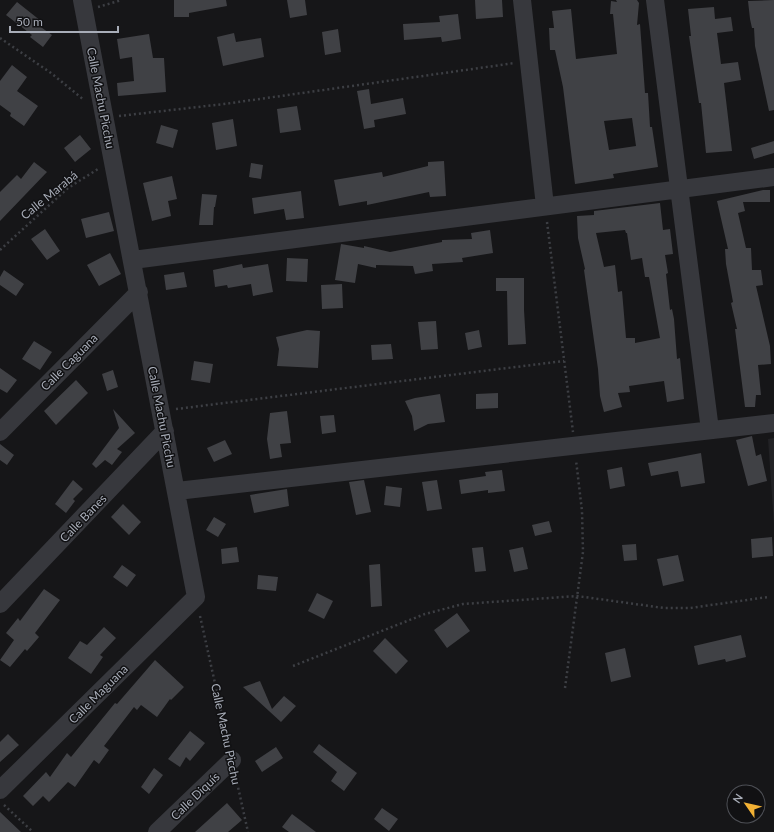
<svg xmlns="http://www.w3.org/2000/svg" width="774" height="832" font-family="Lato,sans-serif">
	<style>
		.built { fill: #222225 }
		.building { fill: #404145; fill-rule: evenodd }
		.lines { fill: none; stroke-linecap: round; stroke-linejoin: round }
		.path { stroke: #3d3f44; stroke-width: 2.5; stroke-dasharray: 2 3; stroke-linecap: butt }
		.minor { stroke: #37383d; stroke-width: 18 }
		.labels { text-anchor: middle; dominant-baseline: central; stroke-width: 3; stroke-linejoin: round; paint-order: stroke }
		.street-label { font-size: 12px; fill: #a8adb8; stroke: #111113 }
	</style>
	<rect width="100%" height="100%" fill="#161618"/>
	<path class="built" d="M774 438V525L768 439Z"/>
	<path class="building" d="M174 0H226L227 6 189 13V17H174Z
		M287 0H305L307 15 290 18Z
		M475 0H502L503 17 476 19Z
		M616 0H637L639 3 637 25 640 24 645 93H648L650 127H652L658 167 613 174 614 178 575 184 563 87 555 50H550L549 28H554L552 11 571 9 576 59 617 54 613 14H610L611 1 617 2ZM632 118 636 146 609 150 604 121Z
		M774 0V110L769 111 755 46 754 28H752L750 19 748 1Z
		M17 2 41 21 38 25 52 35 43 47 30 37 32 35 6 15Z
		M714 7 715 19 731 17 733 31 717 33 721 64 738 62 741 80 724 83 732 151 706 153 701 103H699L689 36H691L688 9Z
		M458 14 461 39 442 42 441 37 404 40 403 24 440 22 439 16Z
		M338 29 341 52 325 55 322 32Z
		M234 33 236 42 261 38 264 57 223 66 217 37Z
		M149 34 153 58H164L166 92 118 96 117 83 134 81 132 57 120 59 117 39Z
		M12 65 27 77 17 91 38 106 24 126 10 116 11 113 0 105V81Z
		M369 89 371 104 403 98 406 114 374 120 375 127 364 129 357 91Z
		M297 106 301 130 280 133 277 109Z
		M233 119 237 146 216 150 212 123Z
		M161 125 178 130 173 148 156 143Z
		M80 135 91 149 75 162 64 148Z
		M774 141V153L754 159 751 148Z
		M444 161 446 196 430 197 429 192 367 205V201L339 206 334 180 382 172 383 177 428 166V162Z
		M34 162 47 172 0 221V192L17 175 21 179Z
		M251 163 263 165 261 179 249 177Z
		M172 176 177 199 168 201 171 216 152 221 143 183Z
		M763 190H770V202H743L745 211 738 213 746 248H751L752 270H761L763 285 756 286 770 346 771 364 758 365 761 395H756L755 407H745L735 329H737L731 303 733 302 726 264 725 249H728L717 201Z
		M301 191 304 218 286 220 284 209 254 214 252 198Z
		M202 194 217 195 215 207H214L213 225H199Z
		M660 203 663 230 670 229 673 254 665 255 668 273 666 274 670 310 672 309 674 319 677 359 680 358 684 399 667 402 664 381 629 386 630 392 618 393 622 407 604 412 600 396 598 369 584 270 585 269 578 238 577 216 594 215V211ZM625 230 626 233H627L631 260 642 258 645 277H649L660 338 635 343V338H626L622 291 618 292 615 265 604 267 596 233Z
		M109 212 114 231 86 238 81 219Z
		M45 229 60 251 47 260 31 239Z
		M490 230 493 253 462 258 463 262 432 264 433 271 415 274 413 266 376 265V268L358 264 355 283 335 280 341 244 364 248V246L390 252 442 242V240L472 239 471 233Z
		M110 253 121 274 99 286 87 265Z
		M287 258 308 259 307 282 286 281Z
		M242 264 243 268 268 264 273 292 253 296 251 284 228 288 227 285 215 287 213 270Z
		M4 270 24 284 16 296 0 285V277Z
		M184 272 187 287 166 290 164 275Z
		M496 278H524V310L526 344 508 345 507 291H496Z
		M342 284 343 308 322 309 321 285Z
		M436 321 438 349 421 350 418 322Z
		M307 330 320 331 318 368 277 366 279 349 276 337Z
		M479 330 482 347 468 350 465 333Z
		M34 341 52 352 40 370 22 359Z
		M391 344 393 359 372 360 371 345Z
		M194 361 213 364 210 383 191 380Z
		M0 368 17 380 7 393 0 389Z
		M113 370 118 387 107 391 102 374Z
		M76 380 88 393 56 425 44 411Z
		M498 393V408L476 409V394Z
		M440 394 445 422 428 424 414 431 412 416 405 401 415 398Z
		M113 409 135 433 117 449 122 452 112 465 105 460 96 468 92 464 119 428Z
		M287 411 291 443 280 444 282 457 270 459 267 439 270 413Z
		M334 415 336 432 322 434 320 416Z
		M752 436 756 456 761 454 767 481 748 486 736 440Z
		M225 440 232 454 214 462 207 448Z
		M0 444 14 455 7 465 0 460Z
		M701 453 705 483 681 487 678 471 651 476 648 463Z
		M622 467 625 486 610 489 607 470Z
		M502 470 505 491 488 493V490L461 494 459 480 486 476 485 472Z
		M73 480 83 489 73 499 75 501 66 513 55 504Z
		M364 480 371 512 356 515 349 482Z
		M437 480 442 509 427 511 422 482Z
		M386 486 402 488 400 507 384 505Z
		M287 489 289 506 254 513 250 495Z
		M123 504 141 522 129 535 111 517Z
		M214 517 226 524 218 537 206 530Z
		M549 521 552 532 535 536 532 525Z
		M772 537 773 556 752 558 751 539Z
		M636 544 637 560 624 561 622 545Z
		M237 547 239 562 222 564 221 549Z
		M483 547 486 571 475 572 472 548Z
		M523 547 528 569 514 572 509 550Z
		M678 555 684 581 663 586 657 559Z
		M380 564 382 606 371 607 369 565Z
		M122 565 136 575 127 587 113 577Z
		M258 575 278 577 276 591 257 589Z
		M44 589 60 600 35 633 39 637 27 651 25 649 10 667 0 660 14 640 6 633 18 618 20 621Z
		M317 593 333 601 324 619 308 611Z
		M457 613 470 631 447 648 434 630Z
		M104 627 116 638 100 655 103 657 91 674 68 658 80 641 87 645Z
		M741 635 746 657 726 662 725 659 698 665 694 646Z
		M385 638 408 661 396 674 373 651Z
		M625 648 631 677 611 682 605 653Z
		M155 660 184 687 171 700 170 699 157 717 141 705 137 710 134 707 104 746 109 750 99 764 94 760 75 787 68 782 49 802 43 796 33 806 23 796 46 772 50 777 67 753 71 757 115 703 117 704Z
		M260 681 272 709 284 696 296 706 281 722 243 687Z
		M190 731 205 743 190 761 186 757 180 767 168 759Z
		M8 734 19 745 0 762V742Z
		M319 744 357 773 344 791 331 781 337 772 313 752Z
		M276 747 283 758 262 772 255 761Z
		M154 768 163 775 149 794 141 787Z
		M227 803 242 820 228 832H195Z
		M382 808 398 819 389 831 374 819Z
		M0 812 21 832H0Z
		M292 814 316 832H289L282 827Z"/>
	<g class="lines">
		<path class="path" d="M98 7 122 0
			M0 38 51 73 84 100
			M119 116 224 104 515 63
			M547 222 573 432
			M0 250 68 188 98 169
			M176 409 564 361
			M200 616 229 746
			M293 666 425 614 463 604 577 596 664 608H690L768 597
			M565 688 583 552 582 511 576 460
			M236 778 248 832
			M4 805 33 832"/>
		<path class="minor" d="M522 0 545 206
			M655 0 710 430
			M133 260 774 177
			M0 432 139 292
			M177 491 774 423
			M0 604 165 431
			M0 790 196 597 82 0
			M157 832 232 760"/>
	</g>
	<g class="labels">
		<g class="street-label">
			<text transform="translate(101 98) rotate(79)">Calle Machu Picchu</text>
			<text transform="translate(49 195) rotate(-39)">Calle Marabá</text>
			<text transform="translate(69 362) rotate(-45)">Calle Caguana</text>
			<text transform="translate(162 417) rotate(79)">Calle Machu Picchu</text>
			<text transform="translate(83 518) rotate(-46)">Calle Banes</text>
			<text transform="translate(98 694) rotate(-45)">Calle Maguana</text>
			<text transform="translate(226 734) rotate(78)">Calle Machu Picchu</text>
			<text transform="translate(195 796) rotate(-44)">Calle Diquís</text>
		</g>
	</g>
	<g transform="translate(746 804) rotate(304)"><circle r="19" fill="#111113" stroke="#4d4f55"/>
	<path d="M0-3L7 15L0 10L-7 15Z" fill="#f2b134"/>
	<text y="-6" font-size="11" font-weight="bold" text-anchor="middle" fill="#a8adb8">N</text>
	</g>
	<path d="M10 26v6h108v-6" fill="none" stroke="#a8adb8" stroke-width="2"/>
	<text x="16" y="26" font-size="12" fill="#a8adb8" stroke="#111113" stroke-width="3" paint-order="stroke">50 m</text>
</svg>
